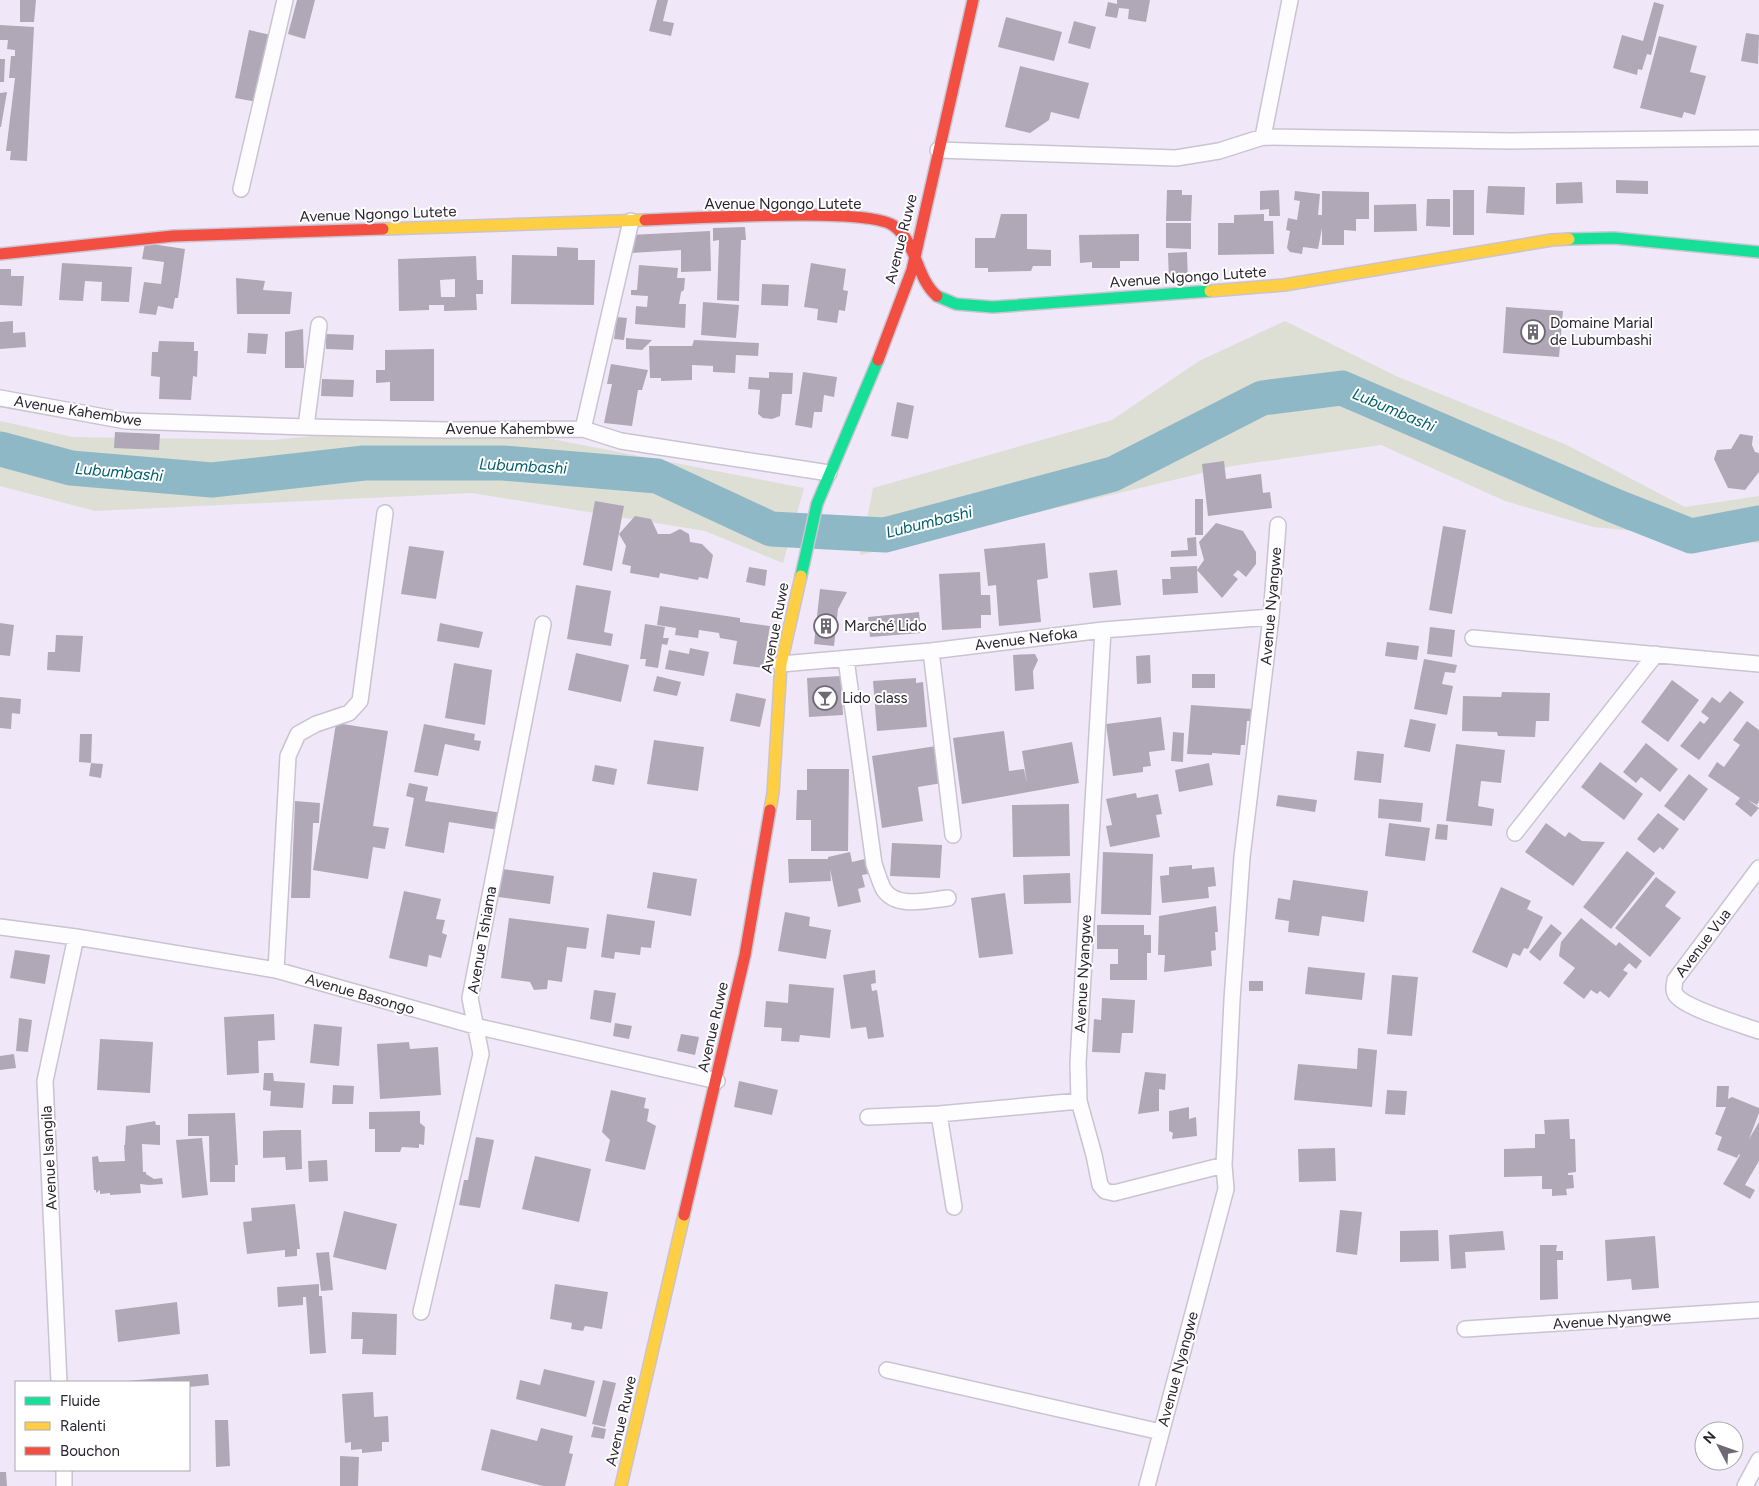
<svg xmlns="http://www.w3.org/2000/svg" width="1759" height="1486" font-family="Figtree,sans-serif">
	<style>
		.green { fill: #ddded4 }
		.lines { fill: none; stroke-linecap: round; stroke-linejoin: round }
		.river { stroke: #8fb8c7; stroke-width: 35 }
		.building { fill: #b1a8b7; fill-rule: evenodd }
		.street-casing { stroke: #cac3d0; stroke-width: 18 }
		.fast-casing { stroke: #cac3d0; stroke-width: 14 }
		.slow-casing { stroke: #cac3d0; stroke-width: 14 }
		.jam-casing { stroke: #cac3d0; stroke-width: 14 }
		.street { stroke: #fdfcfe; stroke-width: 15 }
		.fast { stroke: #16e098; stroke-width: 11 }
		.slow { stroke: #ffcf43; stroke-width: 11 }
		.jam { stroke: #f24e42; stroke-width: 11 }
		.labels { text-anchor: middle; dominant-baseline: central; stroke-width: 4; stroke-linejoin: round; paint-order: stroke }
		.street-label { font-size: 15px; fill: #2a2530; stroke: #fff }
		.poi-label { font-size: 15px; fill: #2a2530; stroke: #fff; text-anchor: start }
		.water-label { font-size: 16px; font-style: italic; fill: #005f6d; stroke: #fff }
	</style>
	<rect width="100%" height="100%" fill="#f0e8f8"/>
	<path class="green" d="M1285 321 1396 376 1567 445 1685 507 1759 496V543L1593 527 1505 501 1381 445 1232 466 860 555 873 488 1112 420 1199 361Z
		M0 421 73 437 274 440 459 421 804 488 783 563 705 531 472 493 95 511 0 486Z"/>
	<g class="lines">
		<path class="river" d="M0 449 71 468 212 480 364 463H503L657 476 771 529 885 535 1113 474 1262 398 1342 388 1615 506 1691 536 1759 523"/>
	</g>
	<path class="building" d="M20 0H36L34 22H20Z
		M297 0H315L305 39 288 34Z
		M657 0H668L663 21 674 23 671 36 649 31Z
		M1117 0H1150L1146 22 1128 19 1129 9 1119 8 1117 18 1105 16 1108 2 1117 4Z
		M1654 2 1664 5 1651 55 1647 54 1642 70 1638 69 1637 75 1613 68 1622 35 1643 41Z
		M1006 17 1062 32 1054 61 998 47Z
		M1074 21 1096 27 1090 49 1068 43Z
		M0 25 34 27 27 161 10 160 11 151H6L15 78H9L11 56H15V50L7 49 8 40H0Z
		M249 30 271 35 257 102 235 98Z
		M1746 33 1759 35 1758 64 1741 61Z
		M1659 36 1697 46 1690 72 1706 76 1695 115 1684 112 1682 118 1640 108Z
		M0 59H5L4 82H0Z
		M1020 66 1089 83 1079 119 1051 112 1049 120 1030 133 1005 127Z
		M7 92 1 127H0V93Z
		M1616 180 1648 181V194L1616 193Z
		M1582 182 1583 203 1556 204V183Z
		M1488 186 1525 187 1524 215 1486 213Z
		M1167 190H1182V195H1192L1191 221H1166Z
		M1279 190 1280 216H1269V209L1260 210V191Z
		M1453 190H1474V235H1453Z
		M1295 191 1320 194 1318 215H1322V191L1369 192V219H1356V231L1344 230V245H1322V228L1318 249 1303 247 1302 254 1290 252 1287 248 1290 231 1286 230 1288 218 1297 220 1300 201 1294 200Z
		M1427 199H1450V227L1426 226Z
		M1416 204 1417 231 1374 232V205Z
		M1001 214H1027V249L1051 250V266H1033L1031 271 988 272V268H975V238H995Z
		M1264 214V221H1273L1274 254 1218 255V223H1234V215Z
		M1166 223H1191V249L1166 248Z
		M745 227 746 240H741L739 301 717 300 719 240 713 241V228Z
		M710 231 711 271 681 272V250L631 253 630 235Z
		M1139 234V261H1120V268H1092V262L1080 263 1079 235Z
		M145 243 185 249 178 298H175L173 309 158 306 156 315 139 313 144 282 161 284 164 262 142 259Z
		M557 247 578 248V260H595L594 305 511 304 512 255 557 256Z
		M1187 252 1188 281H1169L1168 253Z
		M476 256 477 280H483V294H476L477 310 444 311V305H429V310L399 311 398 259ZM455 279V297H441L440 280Z
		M62 263 132 267 129 302 101 301 102 282 85 281 83 301 59 300Z
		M811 263 846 269 843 290 848 291 845 311 839 310 837 323 817 320 818 309 804 307Z
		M639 265 678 268 677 278H685L684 290 681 292 679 304H686L685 328 635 324 636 306 647 307 648 296 631 295V290H637Z
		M0 269H11V276H24L22 306 0 305Z
		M236 278 265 281 263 290 292 292 290 314H237Z
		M762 284 789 285 788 306 761 305Z
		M703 302 739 305 736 338 701 335Z
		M1506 307 1563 311 1559 357 1503 353Z
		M617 317 627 318 624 340 614 339Z
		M13 321V333L25 332 26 347 0 349V322Z
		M303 329 304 368H285V332Z
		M248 333 268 334 266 354 247 353Z
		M326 334 354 335 353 350 326 349Z
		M626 338 652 340 642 350 626 349Z
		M694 340 759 343 758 356 736 355 735 373 713 372V366L692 365V380L661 381V378H650L649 346H692Z
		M159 341 194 342V351H198L197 377 193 376 191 400 159 399 160 377 151 376 152 352H158Z
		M434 349V401H390V382L376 383V370H385V350Z
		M611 364 648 370 642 390H638L632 426 604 423 612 384H607Z
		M769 372 793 373 792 394H782L780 416 772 419 763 418 758 414 760 390 748 389 749 377 769 378Z
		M803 372 837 377 834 397 824 395 822 412H814L812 428 795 425Z
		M322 379 354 380 353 397 321 396Z
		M897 402 914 406 908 439 891 436Z
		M115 432 160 434 159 450 114 448Z
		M1740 434 1753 436 1752 445 1755 452 1759 453V472L1745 490 1728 488 1714 459 1717 450 1731 449Z
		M1224 461 1226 479 1261 474 1263 493 1270 492 1272 508 1208 516 1202 464Z
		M1195 499H1203V535H1195Z
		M595 501 624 506 612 571 583 565Z
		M635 516 651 519 658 534H670L680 529 689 534 690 542 702 544 713 555 708 579 699 577 698 580 660 573 659 578 630 573 631 566 622 564 626 546 619 534Z
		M1216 523 1243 531 1256 552V564L1246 577 1238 570 1233 575 1238 579 1222 598 1197 570 1204 560 1199 542Z
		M1443 526 1466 530 1452 614 1429 610Z
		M1196 537 1197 556 1171 557V551L1188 550 1187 538Z
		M1045 543 1048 578 1037 580 1041 622 999 626 996 585 988 586 984 549Z
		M409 546 444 551 436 599 401 594Z
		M1197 566 1198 593 1163 595 1162 579H1171L1170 567Z
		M749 567 767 570 765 586 746 582Z
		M1117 570 1121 605 1093 608 1089 573Z
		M980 572 981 595H990L991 615H981V628L942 630 939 574Z
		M576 585 611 591 604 632 613 634 611 646 567 639Z
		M820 589 847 592 838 609 834 646 814 644Z
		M660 606 740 618V622L770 626 763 668 733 664 737 641 720 638 719 633 699 630 698 638 675 635 676 628 657 625Z
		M919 612 921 633 870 637 868 617Z
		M0 623 14 625 10 656 0 655Z
		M440 623 483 632 479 648 437 641Z
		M645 624 665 627 663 638H669L667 645 662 644 658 668 645 666 646 659H640Z
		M1430 627 1455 630 1452 657 1427 654Z
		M56 635 83 636 80 672 47 670 48 652H55Z
		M1387 642 1419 646 1417 660 1385 656Z
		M690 648 709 652 704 676 665 669 669 650 689 654Z
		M576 653 629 665 621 702 568 690Z
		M1035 654 1038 660 1033 671 1034 689 1015 691 1013 655Z
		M1150 655 1151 683 1137 684 1136 656Z
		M1424 659 1457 665 1455 673 1445 672 1442 684 1453 686 1447 715 1414 709Z
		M454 663 492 670 485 725 445 718Z
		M1192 674H1215V688H1192Z
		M657 676 681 682 677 696 653 691Z
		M841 676 843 715 809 717 807 678Z
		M916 678V683L923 682 927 727 877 731 873 681Z
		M1672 680 1699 700 1668 742 1641 722Z
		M1730 691 1744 702 1699 760 1680 746 1700 721 1704 724 1709 718 1701 712 1712 697 1720 703Z
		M1502 692 1550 693 1549 721H1536L1535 737 1498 736 1497 732 1462 731 1463 696 1501 697Z
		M736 693 766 699 760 727 730 721Z
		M0 697 21 699 20 714 12 713 11 729 0 728Z
		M1191 705 1252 709 1251 721H1247L1245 745H1241L1240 755 1212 753V755L1187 754Z
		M1161 717 1165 750 1149 752 1151 766 1143 767V772L1113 776 1106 724Z
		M1410 719 1436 724 1430 752 1404 747Z
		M1747 721 1759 730V801L1757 805 1748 800 1759 808 1751 817 1735 804 1740 798 1708 776 1717 762 1724 767 1740 745 1733 740Z
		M336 723 388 731 373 826 389 828 385 849 373 847 368 879 313 870Z
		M424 724 475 734 474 740 481 741 479 751 445 744 438 776 414 772Z
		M1004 731 1009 771 1024 769 1027 783 1022 751 1072 742 1079 783 962 804 953 738Z
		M1173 732 1184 733 1183 762 1171 761Z
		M80 734H92L91 763 79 762Z
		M654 740 704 747 698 791 647 784Z
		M1646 743 1678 769 1660 792 1641 777 1636 783 1623 772Z
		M1456 744 1505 750 1501 783 1481 781 1478 806 1494 809 1492 826 1446 821Z
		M936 746 942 783 918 787 923 821 882 828 872 756Z
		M1357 751 1384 754 1381 783 1354 780Z
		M1600 762 1643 794 1624 820 1581 787Z
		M91 763 103 764 101 778 89 776Z
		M1209 763 1213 785 1179 792 1175 770Z
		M595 765 617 769 614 785 592 781Z
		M807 769H849L848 851H811V820H796L797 790H807Z
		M1689 774 1708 789 1684 821 1664 806Z
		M409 783 428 787 425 801 502 813 499 830 449 822 444 853 405 846 414 798 406 796Z
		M1136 793 1137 798 1158 794 1162 814 1156 815 1160 837 1110 847 1106 826 1112 825 1106 799Z
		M1278 795 1317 800 1315 812 1276 806Z
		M1379 799 1423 803 1421 822 1378 818Z
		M295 801 320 803 319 823H313L310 898H291Z
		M1069 804 1070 856 1013 857 1012 805Z
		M1658 813 1679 829 1663 850 1660 847 1654 853 1637 839Z
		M1389 823 1430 828 1425 861 1385 856Z
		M1546 823 1565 837 1569 832 1582 841 1605 842 1573 886 1525 852Z
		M1437 824 1448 825 1447 840 1435 839Z
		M892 843 942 845 940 878 890 876Z
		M1627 851 1655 873 1611 929 1583 907Z
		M850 852 852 862 865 859 868 874 862 875 865 887 858 889 861 902 838 907 830 869 831 881 789 883 788 859H828V857Z
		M1103 852 1153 854 1151 915 1101 914Z
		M1192 865V869L1214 867 1216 886 1208 887 1209 898 1162 903 1160 876 1169 875V867Z
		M502 869 554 876 550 904 498 897Z
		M653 872 697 879 691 916 647 908Z
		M1070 873 1071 903 1024 904 1023 875Z
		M1656 877 1676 892 1665 906 1681 918 1650 957 1615 928Z
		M1293 880 1368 891 1364 922 1322 916 1319 936 1288 932 1289 921 1275 919 1278 898 1290 900Z
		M1501 887 1531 901 1527 909 1543 917 1528 949 1524 948 1520 956 1513 953 1507 968 1472 952Z
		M404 891 441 899 436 919 445 920 442 933 447 935 441 958 429 955 427 967 389 958Z
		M1005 893 1013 954 979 958 971 898Z
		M1216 906 1218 932H1215L1216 950 1211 951 1212 966 1164 972 1165 955H1158L1159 916Z
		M785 912 810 917 809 926 831 930 826 959 778 951Z
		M607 914 655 921 651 948 641 947 640 955 615 952 614 959 601 957Z
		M509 918 589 928 586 949 567 947 562 982 548 980 547 989 534 990 530 982 501 978Z
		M1581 918 1616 946 1619 942 1642 961 1636 969 1629 963 1623 970 1628 973 1609 998 1600 991 1597 994 1591 990 1584 999 1563 983 1575 968 1559 956 1561 942Z
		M1551 924 1562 933 1540 961 1529 952Z
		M1097 925H1144V935H1151V953H1147V980H1110V964H1118V949H1097Z
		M15 950 50 955 45 984 10 978Z
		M1308 967 1365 973 1362 1000 1305 994Z
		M875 970 876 983 871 984 872 991 877 990 884 1037 868 1039 866 1027 851 1029 843 975Z
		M1392 975 1418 977 1412 1036 1387 1034Z
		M1249 981H1263V991H1249Z
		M789 984 834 988 830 1038 800 1035 799 1042 781 1041 782 1028 764 1027 766 1001 788 1003Z
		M594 990 616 993 611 1023 590 1019Z
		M1102 998 1135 1000 1133 1033H1122L1120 1053 1092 1052 1094 1019 1101 1020Z
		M274 1014 275 1040 258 1041 259 1073 227 1075 224 1017Z
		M19 1018 32 1020 28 1052 16 1051Z
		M615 1023 632 1026 629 1039 613 1036Z
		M314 1024 342 1027 339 1066 310 1063Z
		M681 1034 699 1037 695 1055 677 1051Z
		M100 1039 153 1042 150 1093 97 1090Z
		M409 1042 410 1049 438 1047 441 1095 380 1099 377 1044Z
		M1358 1048 1377 1050 1372 1107 1294 1100 1298 1064 1357 1069Z
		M14 1054 16 1068 0 1070V1056Z
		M1145 1072 1166 1074 1165 1090 1159 1089V1111L1138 1114Z
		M264 1073H273L274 1081 305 1083 303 1108 270 1106 271 1091 263 1090Z
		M739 1081 778 1090 772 1115 734 1107Z
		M333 1085 354 1086 353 1104H332Z
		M1717 1086H1729L1728 1099 1732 1097 1759 1108V1113L1749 1139 1759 1122V1161L1745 1185 1755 1190 1750 1199 1723 1184 1740 1155 1739 1154 1737 1158 1717 1150 1722 1137 1715 1134 1726 1107H1716Z
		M611 1090 646 1098 644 1108 649 1109 647 1121 656 1126 645 1170 605 1161 610 1140 602 1132Z
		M1387 1090 1407 1091 1405 1115 1385 1114Z
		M1189 1107V1119L1196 1117 1197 1136 1172 1139 1173 1133 1169 1131V1111Z
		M420 1111V1123L425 1127 424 1145 419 1144V1148L402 1147 400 1152H375V1129H369V1112Z
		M235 1113 238 1165H235V1182H210L209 1136H188V1114Z
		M1569 1119 1570 1139H1575L1576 1172 1568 1173V1175H1573L1574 1188 1566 1189 1567 1195 1552 1196V1189H1542V1176L1504 1177V1149L1535 1148V1134H1545L1544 1120Z
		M155 1121 156 1125H160V1145L142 1144 143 1172H146V1174L154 1179 162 1178 163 1184 149 1185 140 1184 141 1193 110 1195V1193L100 1194V1190L96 1193V1190H94L92 1157 98 1156 99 1162 125 1161 124 1145H125L126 1126Z
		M283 1130H301L302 1169 286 1170 285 1157 263 1158V1131Z
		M476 1137 494 1140 480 1208 459 1205 464 1180H468Z
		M202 1138 208 1195 182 1198 176 1140Z
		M1335 1148 1336 1181 1299 1182 1298 1149Z
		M535 1156 591 1169 579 1222 522 1209Z
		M327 1160 328 1181 309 1182 308 1161Z
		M295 1204 300 1249H297V1256L285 1257V1250L247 1254 243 1222 252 1221 251 1208Z
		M1340 1210 1362 1212 1357 1255 1336 1252Z
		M344 1211 397 1224 386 1270 333 1257Z
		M1438 1230 1439 1261 1400 1262V1231Z
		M1503 1231 1505 1250 1465 1252 1466 1268 1451 1269 1449 1235Z
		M1655 1236 1659 1288 1632 1290 1631 1279 1607 1281 1605 1240Z
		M1540 1245H1557L1556 1251H1563V1260H1557L1558 1299 1540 1300Z
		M329 1252 333 1290 321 1291 316 1253Z
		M319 1284V1296H322L326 1353 310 1354 306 1297H303V1305L278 1307 277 1287Z
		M555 1284 608 1292 602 1329 585 1326 583 1331 571 1329 572 1323 550 1319Z
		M177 1302 180 1334 118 1342 115 1310Z
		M352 1312 397 1314 396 1355 362 1354 363 1339H351Z
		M544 1369 595 1381 586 1417 516 1399 520 1380 540 1385Z
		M208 1374 209 1385 189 1387V1382H128L127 1381Z
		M603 1380 616 1383 605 1427 592 1424Z
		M373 1392 374 1417 388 1416 389 1442H382V1451L362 1453V1449L351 1450V1442L345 1443 342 1394Z
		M215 1420H228L230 1466 216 1467Z
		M594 1426 606 1429 604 1439 591 1437Z
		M541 1428 573 1436 569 1453 573 1454 565 1486H543L481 1470 491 1429 537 1441Z
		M340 1456 359 1457 358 1486H340Z
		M0 1472H6L7 1486H0Z"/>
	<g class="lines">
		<g class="street-casing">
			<path id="street" d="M1263 137 1290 0
				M938 150 1176 158 1219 151 1263 137 1511 141 1759 138
				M241 189 285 0
				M319 325 306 427 448 430 583 429 621 441 829 473
				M0 398 126 421 306 427
				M583 429 631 221
				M1103 630 1078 1063 1079 1101 1094 1155 1100 1185 1105 1191 1114 1193 1224 1165
				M1473 638 1759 664
				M931 651 953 835
				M846 659 874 864C877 872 880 883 884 890 897 909 929 900 948 898
				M781 664 931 651 1103 630 1271 617
				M1515 833 1656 654
				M1759 868 1675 980C1674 986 1673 991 1676 995 1684 1008 1743 1025 1759 1031
				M0 927 76 937 276 970 475 1026 717 1081
				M276 970 288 756 298 734 316 724 349 713 360 701 385 513
				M939 1114 954 1207
				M868 1117 939 1114 1079 1101
				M421 1312 481 1054 470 998 543 624
				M1465 1329 1759 1310
				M887 1370 1161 1432
				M59 1382 45 1081 76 937
				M64 1470V1486
				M1147 1486 1226 1189 1224 1165 1232 1000 1242 857 1271 617 1278 525
				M1745 1486 1759 1460"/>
		</g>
		<g class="fast-casing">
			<path id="fast" d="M1569 239 1614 238 1759 252
				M937 296 956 304 993 307 1210 291
				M801 576 817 504 878 360"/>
		</g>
		<g class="slow-casing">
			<path id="slow" d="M383 229 645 220
				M1210 291 1284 285 1552 240 1569 239
				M770 810 773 793 781 664 801 576
				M621 1486 684 1215"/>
		</g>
		<g class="jam-casing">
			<path id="jam" d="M645 220C687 219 869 206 894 226 917 243 916 278 937 296
				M0 254 173 236 383 229
				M878 360 912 270 973 0
				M684 1215 745 955 770 810"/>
		</g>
		<use href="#street" class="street"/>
		<use href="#fast" class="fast"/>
		<use href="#slow" class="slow"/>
		<use href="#jam" class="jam"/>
	</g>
	<defs>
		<g id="building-ring" transform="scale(1.25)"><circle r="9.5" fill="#fff" stroke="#6f6976" stroke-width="1.5"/><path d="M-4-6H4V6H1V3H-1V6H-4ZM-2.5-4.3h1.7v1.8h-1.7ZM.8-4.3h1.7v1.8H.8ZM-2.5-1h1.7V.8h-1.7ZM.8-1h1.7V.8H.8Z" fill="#6f6976"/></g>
		<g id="bar-ring" transform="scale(1.25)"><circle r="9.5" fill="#fff" stroke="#6f6976" stroke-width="1.5"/><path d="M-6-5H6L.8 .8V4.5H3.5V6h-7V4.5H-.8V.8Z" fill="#6f6976"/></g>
	</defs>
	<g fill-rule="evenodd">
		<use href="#building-ring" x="1533" y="332"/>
		<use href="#building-ring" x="826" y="626"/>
		<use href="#bar-ring" x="825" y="698"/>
	</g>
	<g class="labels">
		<g class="street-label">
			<text x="783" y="204">Avenue Ngongo Lutete</text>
			<text transform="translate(378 214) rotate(-2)">Avenue Ngongo Lutete</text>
			<text transform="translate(901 239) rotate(-76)">Avenue Ruwe</text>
			<text transform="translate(1188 277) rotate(-4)">Avenue Ngongo Lutete</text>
			<text transform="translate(78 411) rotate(9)">Avenue Kahembwe</text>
			<text x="510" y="429">Avenue Kahembwe</text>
			<text transform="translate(1271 606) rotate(-85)">Avenue Nyangwe</text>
			<text transform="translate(775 628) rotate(-79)">Avenue Ruwe</text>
			<text transform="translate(1026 639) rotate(-7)">Avenue Nefoka</text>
			<text transform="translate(482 940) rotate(-80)">Avenue Tshiama</text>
			<text transform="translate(1703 943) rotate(-53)">Avenue Vua</text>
			<text transform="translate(1083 974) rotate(-87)">Avenue Nyangwe</text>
			<text transform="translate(360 994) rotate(16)">Avenue Basongo</text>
			<text transform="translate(713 1027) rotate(-77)">Avenue Ruwe</text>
			<text transform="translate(49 1158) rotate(-93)">Avenue Isangila</text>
			<text transform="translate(1612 1320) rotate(-4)">Avenue Nyangwe</text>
			<text transform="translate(1178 1369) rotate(-75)">Avenue Nyangwe</text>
			<text transform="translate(621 1421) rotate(-77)">Avenue Ruwe</text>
		</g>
		<g class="poi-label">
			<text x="1550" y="323">Domaine Marial<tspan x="1550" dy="17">de Lubumbashi</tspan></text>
			<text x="844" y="626">Marché Lido</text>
			<text x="842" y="698">Lido class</text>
		</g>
		<g class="water-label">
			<text transform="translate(1394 410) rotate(23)">Lubumbashi</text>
			<text transform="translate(523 466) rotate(3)">Lubumbashi</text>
			<text transform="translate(119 472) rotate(5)">Lubumbashi</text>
			<text transform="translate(929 522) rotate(-14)">Lubumbashi</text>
		</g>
	</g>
	<rect x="15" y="1381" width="175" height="90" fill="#ffffff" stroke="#aaa8ac"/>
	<rect x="25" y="1397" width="25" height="8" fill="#16e098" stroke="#aaa8ac"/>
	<text x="60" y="1406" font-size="15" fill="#2a2530">Fluide</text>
	<rect x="25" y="1422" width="25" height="8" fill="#ffcf43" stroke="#aaa8ac"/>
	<text x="60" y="1431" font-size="15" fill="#2a2530">Ralenti</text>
	<rect x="25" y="1447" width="25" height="8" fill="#f24e42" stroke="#aaa8ac"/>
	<text x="60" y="1456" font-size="15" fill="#2a2530">Bouchon</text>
	<g transform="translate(1719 1446) rotate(311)"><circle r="24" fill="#ffffff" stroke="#aaa8ac"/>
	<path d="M0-4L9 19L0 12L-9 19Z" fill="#6f6976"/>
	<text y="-8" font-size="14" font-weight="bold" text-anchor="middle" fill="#2a2530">N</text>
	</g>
</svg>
